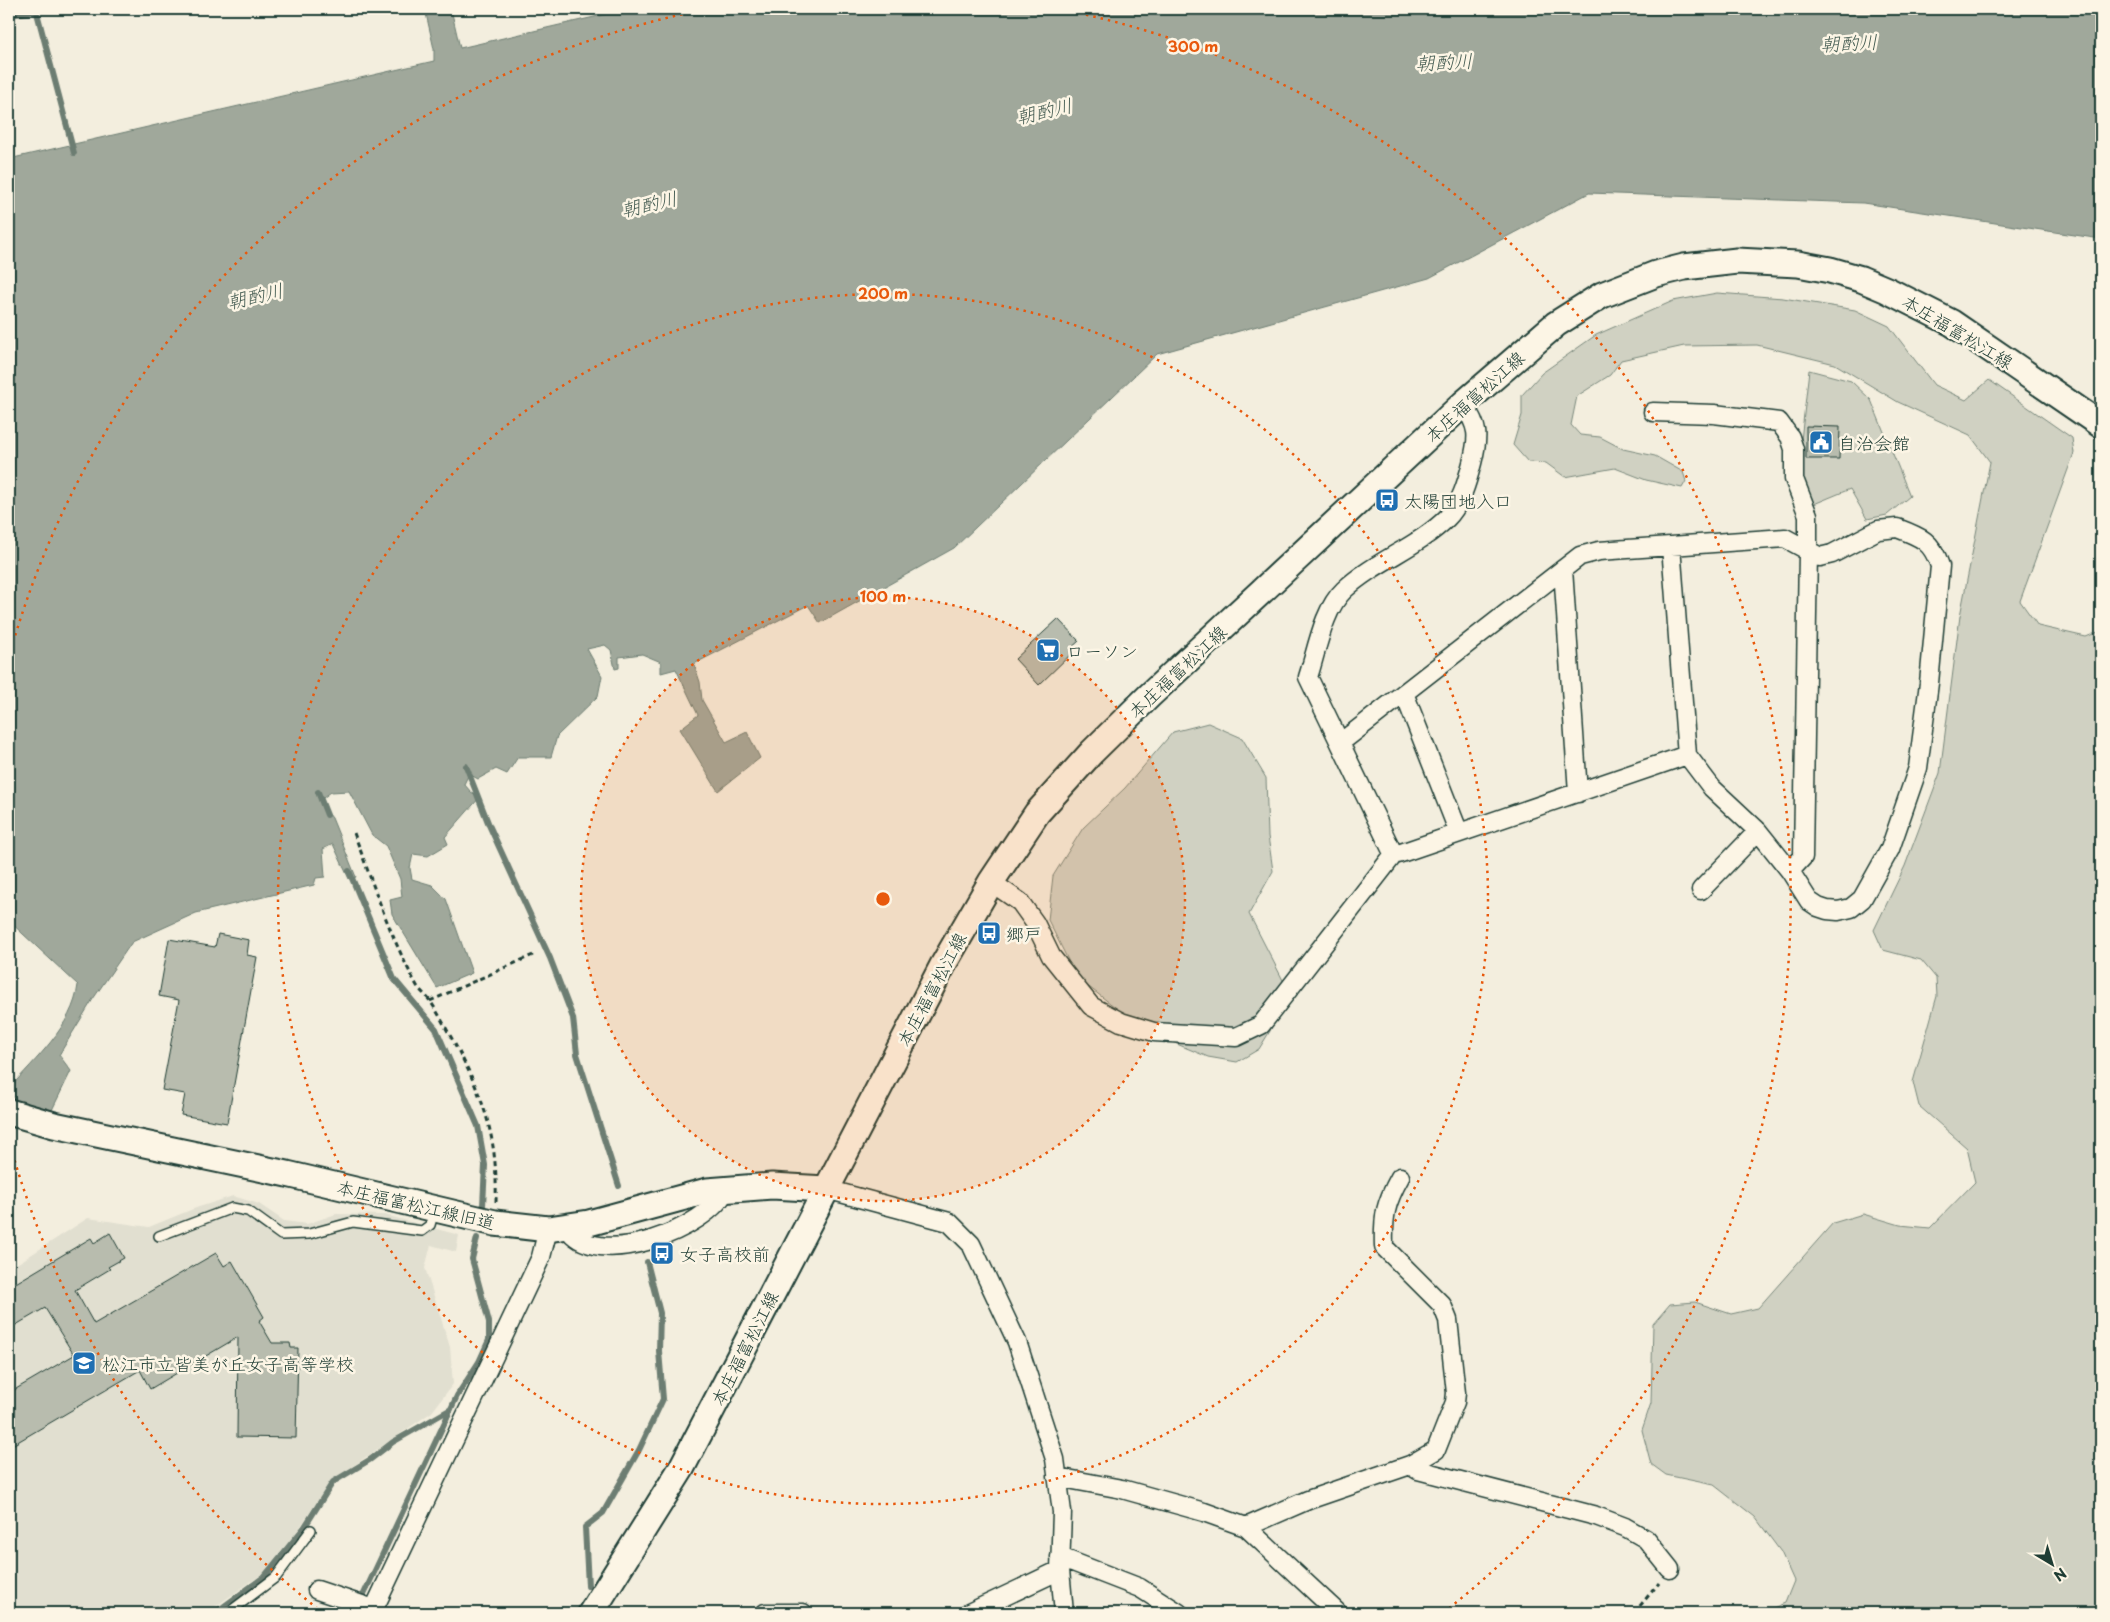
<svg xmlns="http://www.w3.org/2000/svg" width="2110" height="1622" font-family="'Playpen Sans','Klee One',sans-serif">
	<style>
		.built { fill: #e1dfd0 }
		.green { fill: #d0d1c2; stroke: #78877b }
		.water { fill: #a0a89b; stroke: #6c7d72 }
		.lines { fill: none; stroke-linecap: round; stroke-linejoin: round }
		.stream { stroke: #6c7d72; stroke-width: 6 }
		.building { fill: #b8bcae; stroke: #1f3d34 }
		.lane-casing { stroke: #1f3d34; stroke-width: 12 }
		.street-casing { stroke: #1f3d34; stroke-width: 21 }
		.secondary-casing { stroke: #1f3d34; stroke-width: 29 }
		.path { stroke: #1f3d34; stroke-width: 3; stroke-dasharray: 5 4; stroke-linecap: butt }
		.lane { stroke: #fcf5e5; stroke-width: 9 }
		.street { stroke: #fcf5e5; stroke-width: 18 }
		.secondary { stroke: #fcf5e5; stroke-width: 25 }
		.ring { fill: none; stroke: #e8590c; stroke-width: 2.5; stroke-dasharray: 2.5 5 }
		.labels { text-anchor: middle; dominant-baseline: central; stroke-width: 5; stroke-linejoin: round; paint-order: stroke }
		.street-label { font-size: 18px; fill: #1f3d34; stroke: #fcf5e5 }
		.poi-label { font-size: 18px; fill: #1f3d34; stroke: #fcf5e5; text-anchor: start }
		.water-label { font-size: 19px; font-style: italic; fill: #465d53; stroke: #fcf5e5 }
		.centre { fill: #e8590c; stroke: #fcf5e5; stroke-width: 2.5 }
		.ring-label { font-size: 15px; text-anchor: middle; font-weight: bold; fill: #e8590c; stroke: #fcf5e5; stroke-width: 5; stroke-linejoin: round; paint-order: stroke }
	</style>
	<rect width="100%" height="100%" fill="#f3eede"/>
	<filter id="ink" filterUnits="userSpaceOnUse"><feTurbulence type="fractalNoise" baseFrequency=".02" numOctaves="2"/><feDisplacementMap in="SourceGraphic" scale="10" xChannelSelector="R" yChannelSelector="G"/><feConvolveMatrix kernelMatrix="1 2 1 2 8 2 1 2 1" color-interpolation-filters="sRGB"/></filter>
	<g filter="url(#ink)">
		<path class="built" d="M233 1196 259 1204 284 1221 307 1224 336 1214 385 1215 459 1235 456 1252 431 1245 425 1268 450 1347 453 1384 432 1412 331 1481 298 1530 262 1574 206 1613H9V1269L88 1218 149 1227 193 1209Z
			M322 1607 349 1612 315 1613Z"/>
		<path class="green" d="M1717 293 1783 298 1855 310 1889 326 1934 385 1966 400 1989 380 2072 438 2074 453 2020 601 2038 626 2086 637 2098 632 2101 625V1613H1761L1785 1603 1794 1581 1781 1552 1755 1517 1714 1485 1666 1475 1651 1464 1642 1430 1651 1403 1653 1324 1670 1304 1695 1302 1731 1314 1758 1308 1833 1223 1863 1214 1900 1225 1930 1228 1975 1182 1967 1148 1919 1106 1913 1082 1937 996 1936 978 1921 960 1883 950 1874 930 1905 866 1940 773 1960 616 1990 462 1970 435 1898 402 1835 364 1757 345 1684 346 1621 360 1610 375 1577 396 1571 425 1580 435 1600 437 1623 449 1655 456 1683 472 1686 481 1682 488 1646 480 1615 468 1565 477 1546 463 1528 462 1513 445 1522 415V395L1542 373 1596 335 1673 301Z
			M1809 370 1851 381 1871 400 1910 496 1887 515 1867 519 1850 489 1814 504 1804 480 1800 449Z
			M1208 723 1242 738 1266 778 1268 836 1273 871 1249 914 1287 988 1270 1031 1259 1049 1237 1062 1208 1057 1148 1032 1077 978 1048 920 1053 876 1083 828 1125 788 1173 732Z"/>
		<path class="water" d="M425 9H451L460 48 629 9H2101V239L1863 203 1589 193 1429 278 1157 354 954 548 820 623 808 605 694 664 700 682 702 700 726 742 747 732 760 758 718 791 680 729 698 715 676 669 661 673V662L642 654 619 657V668L615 669 611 650 605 645 587 649 602 676 598 696 557 736 551 757H518L507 774 496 769 478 779 469 774 464 784 471 792 480 797 445 837 448 844 428 856 413 854 410 868 412 879 432 885 446 899 472 973 437 988 392 914 390 900 402 897 400 879 386 846 372 835 349 791 331 792 319 801 332 818 356 877 349 879 333 844 323 849 325 877 316 878 314 885 196 913 132 942 93 999 59 1055 71 1071 52 1110 9 1098V1089C35 1059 73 1026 78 985L9 921V159L434 61V49Z"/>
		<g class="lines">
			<path class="stream" d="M36 9 74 153
				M9 15 48 9
				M466 766 489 825 550 958 573 1018 577 1054 619 1186
				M318 792 327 815
				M349 871 394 979 436 1029 478 1126 485 1165 483 1206
				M588 1586 585 1527 603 1513 639 1450 663 1399 659 1351 660 1313 647 1262
				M215 1613 264 1577 304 1528 333 1482 371 1459 393 1442 451 1409
				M355 1613 457 1396 479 1362 489 1340V1322L472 1259 477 1238"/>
		</g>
		<path class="building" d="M1806 426 1840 427 1839 459H1806Z
			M1058 619 1079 641 1070 649 1073 652 1039 685 1015 659Z
			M218 934 249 940 247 955 257 957 227 1123 181 1115 185 1094 162 1090 179 1000 159 996 169 939 215 947Z
			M110 1233 124 1258 108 1267 110 1269 75 1290 94 1324 216 1253 224 1266 232 1261 264 1317 259 1321 272 1343H290L291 1348H298L296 1438 237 1437 238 1337 150 1389 140 1370 9 1447V1393L74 1355 45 1308 9 1329V1287L91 1238 94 1243Z"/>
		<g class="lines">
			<g class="lane-casing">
				<path id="lane" d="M159 1236 232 1208 248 1211 281 1235 309 1234 353 1222 422 1231 430 1225 434 1211
					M228 1613 276 1577 311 1530"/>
			</g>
			<g class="street-casing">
				<path id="street" d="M1653 412 1714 414 1779 422 1790 437 1794 449V479L1808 515V552L1803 857 1790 871
					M1897 528C1921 537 1932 541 1940 566L1929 683 1918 768 1890 849 1862 899 1851 908 1838 911 1827 910 1818 907 1809 901 1790 871 1758 831 1712 788 1687 755 1404 852 1398 854 1392 851 1340 743 1580 556 1599 551 1785 538 1820 557 1832 554 1878 530Z
					M1671 546 1687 755
					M1563 569 1578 793
					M1404 693 1459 833
					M1340 743 1308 677C1317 650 1323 610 1344 590 1375 561 1418 547 1447 518 1461 504 1467 482 1472 463 1479 436 1479 427 1463 404
					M991 882 1020 902 1035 923 1051 956 1091 1006 1121 1022 1154 1032 1236 1037 1261 1025 1395 853
					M1701 890 1758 831
					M826 1189 949 1222 971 1244 1017 1342 1055 1459 1062 1512 1060 1570 1064 1613
					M567 1227C594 1273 709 1229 726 1189
					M1410 1465 1418 1470 1596 1516 1625 1527 1646 1539 1670 1569
					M1057 1477 1122 1489 1204 1512 1246 1527 1338 1613
					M1246 1527 1308 1500 1410 1465 1436 1450 1455 1402 1456 1393 1448 1320 1442 1305 1384 1247C1383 1216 1385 1204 1400 1177
					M1060 1557 1140 1588 1179 1613
					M317 1590 374 1609
					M372 1613 541 1257 548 1229
					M765 1613H803
					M969 1613 1060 1570"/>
			</g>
			<g class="secondary-casing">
				<path id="secondary" d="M9 1112 54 1125 287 1174 495 1223 548 1229 589 1223 707 1191 772 1186 826 1189
					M591 1613 681 1469 943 965 991 882 1037 813 1092 752 1149 696 1463 404 1556 324 1602 295 1656 274 1684 267 1737 261 1798 264 1830 270 1861 279 1887 290 1952 323 2101 425"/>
			</g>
			<path class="path" d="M354 833C373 884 390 936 416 984 419 990 426 995 430 1001 438 1012 444 1025 451 1037 483 1095 498 1135 496 1202
				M430 1001 533 955
				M1634 1613 1659 1583"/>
			<use href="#lane" class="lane"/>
			<use href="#street" class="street"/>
			<use href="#secondary" class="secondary"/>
		</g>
	</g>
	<circle cx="883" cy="899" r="302" fill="#e8590c" fill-opacity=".12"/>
	<g class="ring">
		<circle cx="883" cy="899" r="302"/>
		<circle cx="883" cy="899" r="605"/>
		<path d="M318 1609A907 907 0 0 1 9 1141M9 657A907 907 0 0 1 702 10M1064 10A907 907 0 0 1 1448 1609"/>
	</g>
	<defs>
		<g id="civic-square" transform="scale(1.25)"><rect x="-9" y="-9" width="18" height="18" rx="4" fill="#1f6fb2" stroke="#fcf5e5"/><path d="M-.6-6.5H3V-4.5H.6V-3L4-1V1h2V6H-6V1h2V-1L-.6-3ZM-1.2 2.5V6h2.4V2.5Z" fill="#fff"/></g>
		<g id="bus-square" transform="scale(1.25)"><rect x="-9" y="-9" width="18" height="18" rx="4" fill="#1f6fb2" stroke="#fcf5e5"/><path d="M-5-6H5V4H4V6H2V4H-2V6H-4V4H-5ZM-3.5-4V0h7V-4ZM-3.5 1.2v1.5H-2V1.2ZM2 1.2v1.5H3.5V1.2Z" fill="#fff"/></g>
		<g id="supermarket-square" transform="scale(1.25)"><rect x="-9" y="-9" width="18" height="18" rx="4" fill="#1f6fb2" stroke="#fcf5e5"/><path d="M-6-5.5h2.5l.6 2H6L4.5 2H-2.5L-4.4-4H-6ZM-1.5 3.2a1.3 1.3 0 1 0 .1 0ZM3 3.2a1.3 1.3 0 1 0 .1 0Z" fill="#fff"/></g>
		<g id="school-square" transform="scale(1.25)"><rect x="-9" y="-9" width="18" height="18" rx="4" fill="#1f6fb2" stroke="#fcf5e5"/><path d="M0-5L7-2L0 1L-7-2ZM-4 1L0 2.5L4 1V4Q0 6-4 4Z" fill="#fff"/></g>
	</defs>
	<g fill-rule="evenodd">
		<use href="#civic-square" x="1821" y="442"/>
		<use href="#bus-square" x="1387" y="500"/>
		<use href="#supermarket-square" x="1048" y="650"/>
		<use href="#bus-square" x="989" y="933"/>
		<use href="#bus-square" x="662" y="1253"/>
		<use href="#school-square" x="84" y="1363"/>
	</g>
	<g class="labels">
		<g class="street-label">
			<text transform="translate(1958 331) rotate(31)">本庄福富松江線</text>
			<text transform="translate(1474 396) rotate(-42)">本庄福富松江線</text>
			<text transform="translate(1177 671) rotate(-43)">本庄福富松江線</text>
			<text transform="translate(931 989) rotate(-62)">本庄福富松江線</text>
			<text transform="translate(416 1204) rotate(13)">本庄福富松江線旧道</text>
			<text transform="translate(744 1348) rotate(-63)">本庄福富松江線</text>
		</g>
		<g class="poi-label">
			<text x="1838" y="442">自治会館</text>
			<text x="1404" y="500">太陽団地入口</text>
			<text x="1066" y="650">ローソン</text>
			<text x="1006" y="933">郷戸</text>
			<text x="680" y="1253">女子高校前</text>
			<text x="102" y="1363">松江市立皆美が丘女子高等学校</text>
		</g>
		<g class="water-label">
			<text transform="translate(1849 42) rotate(-3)">朝酌川</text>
			<text transform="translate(1444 61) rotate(-3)">朝酌川</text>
			<text transform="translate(1044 110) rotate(-13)">朝酌川</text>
			<text transform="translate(649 203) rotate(-13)">朝酌川</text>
			<text transform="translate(255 295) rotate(-13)">朝酌川</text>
		</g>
	</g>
	<circle cx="883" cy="899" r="8" class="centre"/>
	<g class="ring-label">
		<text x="1193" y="52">300 m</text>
		<text x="883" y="299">200 m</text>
		<text x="883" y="602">100 m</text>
	</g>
	<rect width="2110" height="1622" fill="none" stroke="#fcf5e5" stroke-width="30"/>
	<rect x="15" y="15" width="2080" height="1592" fill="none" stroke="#1f3d34" stroke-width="2" filter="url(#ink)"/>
	<g transform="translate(2052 1564) rotate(142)" stroke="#fcf5e5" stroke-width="4" paint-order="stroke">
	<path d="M0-4L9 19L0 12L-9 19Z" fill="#1f3d34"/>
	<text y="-8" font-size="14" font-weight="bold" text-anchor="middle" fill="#1f3d34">N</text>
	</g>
</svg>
